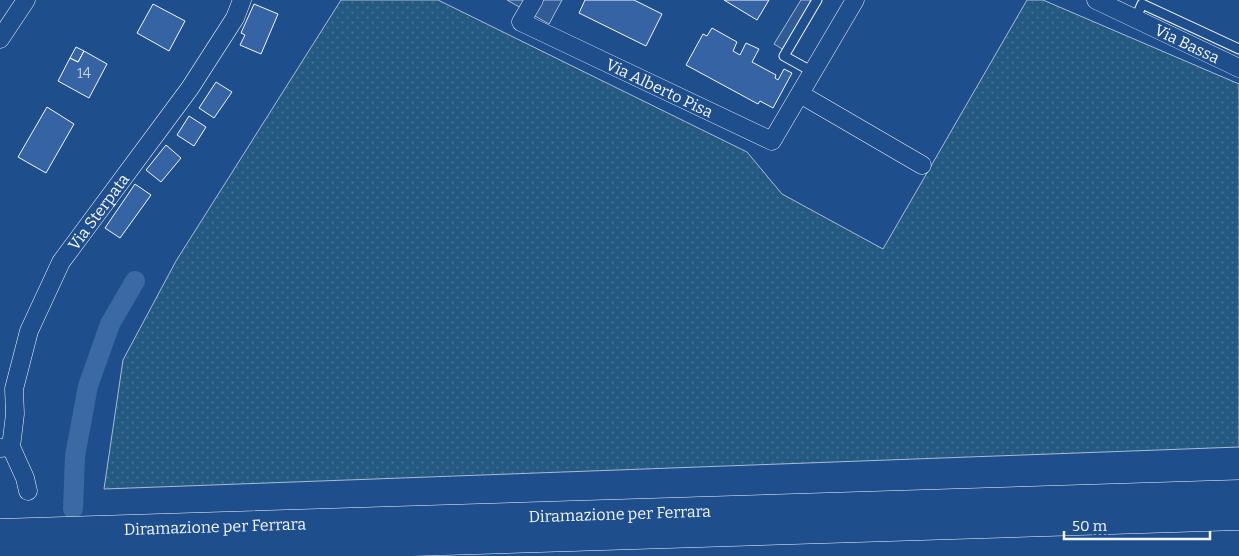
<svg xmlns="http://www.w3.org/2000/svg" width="1239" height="556" font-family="Bitter,serif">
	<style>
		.grass { fill: url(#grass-dots); stroke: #a8bbd7 }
		.parking { fill: #305b95; stroke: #a8bbd7 }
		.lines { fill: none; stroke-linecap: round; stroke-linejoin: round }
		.canal { stroke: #3b69a3; stroke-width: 20 }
		.building { fill: #3563a3; stroke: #f2f6ff }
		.lane-casing { stroke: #f2f6ff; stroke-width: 11 }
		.street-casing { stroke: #f2f6ff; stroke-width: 19 }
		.highway-casing { stroke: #f2f6ff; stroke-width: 29 }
		.lane { stroke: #1f4e8c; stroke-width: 9 }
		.street { stroke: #1f4e8c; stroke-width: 18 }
		.highway { stroke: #1f4e8c; stroke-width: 28 }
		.labels { text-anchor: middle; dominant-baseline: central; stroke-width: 4; stroke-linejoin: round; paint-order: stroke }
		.number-label { font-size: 14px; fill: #c3d1e8 }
		.street-label { font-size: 16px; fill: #f2f6ff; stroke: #1f4e8c }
	</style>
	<defs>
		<pattern id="grass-dots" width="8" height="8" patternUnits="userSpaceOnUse" patternTransform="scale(1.25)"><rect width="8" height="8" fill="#245a82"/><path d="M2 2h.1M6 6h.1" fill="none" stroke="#447295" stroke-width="1.8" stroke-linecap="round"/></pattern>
	</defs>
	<rect width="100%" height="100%" fill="#1f4e8c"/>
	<path class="grass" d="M341 0H438L747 152 782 194 883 249 1027 0H1043L1239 84V447L104 489 123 360 176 261Z"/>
	<path class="parking" d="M507 0H562L549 24Z
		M801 0H815L784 50 774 44Z"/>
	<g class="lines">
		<path class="canal" d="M73 509 75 456 88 386 110 324 135 281"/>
	</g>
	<path class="building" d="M585 0H634L662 14 646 46 579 13Z
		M724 0H769L757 20Z
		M153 4 185 21 169 51 137 33Z
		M254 4 278 14 261 54 240 45 245 35 241 33Z
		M712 28 737 42 733 51 740 55 746 43 759 49 752 62 776 75 775 78 778 80 784 69 792 73 773 108 760 101 758 104 686 65 703 34 707 36Z
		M76 47 84 51 78 62 70 58Z
		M84 51 107 64 89 98 58 81 70 58 78 62Z
		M216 82 232 92 214 118 199 108Z
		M47 107 74 124 46 173 18 157Z
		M189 116 206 127 194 146 177 135Z
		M166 145 181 158 161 182 146 170Z
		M135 184 151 195 120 238 105 228Z"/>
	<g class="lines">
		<g class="lane-casing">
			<path id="lane" d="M1135 20 1142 4 1239 49
				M813 72 784 56 817 0"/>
		</g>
		<g class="street-casing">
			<g id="street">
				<path id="s1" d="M534 0 521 22 772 141 855 0"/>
				<path id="s2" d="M1096 0 1239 68"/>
				<path d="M0 39 26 0"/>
				<path d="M800 94 922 165"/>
				<path d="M11 447 25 478 28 491"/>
				<path id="s3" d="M0 448 11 447 15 414 14 389 29 331 61 262 190 88 235 18 242 0"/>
			</g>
		</g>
		<g class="highway-casing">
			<g id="highway">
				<path id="s4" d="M0 533 1239 494"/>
				<path d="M0 555 1239 516"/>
			</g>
		</g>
		<use href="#lane" class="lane"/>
		<use href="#street" class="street"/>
		<use href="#highway" class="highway"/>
	</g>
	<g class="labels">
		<g class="number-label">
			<text x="84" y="73">14</text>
		</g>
		<g class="street-label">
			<text stroke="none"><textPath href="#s2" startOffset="101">Via Bassa</textPath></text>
			<text stroke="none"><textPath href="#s1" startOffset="179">Via Alberto Pisa</textPath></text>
			<text stroke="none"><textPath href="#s3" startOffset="268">Via Sterpata</textPath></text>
			<text stroke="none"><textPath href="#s4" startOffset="620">Diramazione per Ferrara</textPath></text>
			<text stroke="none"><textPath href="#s4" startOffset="215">Diramazione per Ferrara</textPath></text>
		</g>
	</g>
	<path d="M1064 531v8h146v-8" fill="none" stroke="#f2f6ff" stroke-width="2.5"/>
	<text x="1072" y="531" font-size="15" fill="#f2f6ff" stroke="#1f4e8c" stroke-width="4" paint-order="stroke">50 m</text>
</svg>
